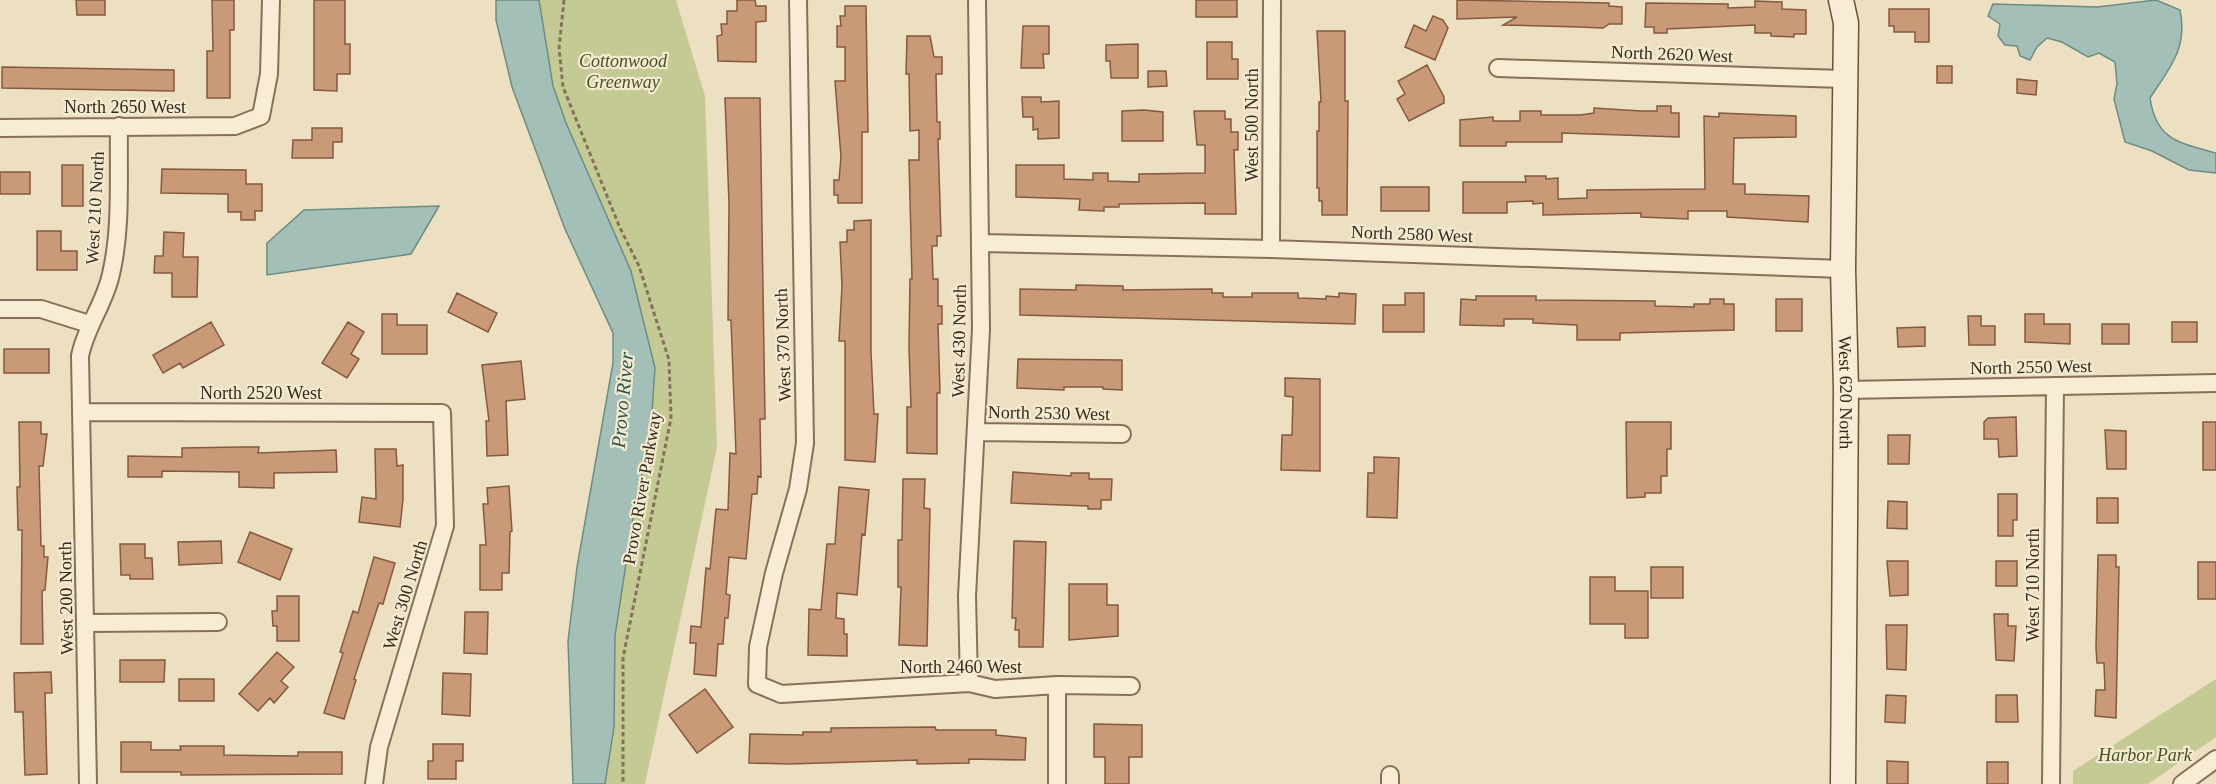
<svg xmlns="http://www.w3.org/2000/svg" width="2216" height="784" font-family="Georgia,serif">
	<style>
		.green { fill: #c5ca95 }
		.water { fill: #a3bfb7; stroke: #6b8d84; stroke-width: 1.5 }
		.building { fill: #ca9977; stroke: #845a3f; stroke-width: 1.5 }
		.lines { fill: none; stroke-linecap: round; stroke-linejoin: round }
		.street-casing { stroke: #867059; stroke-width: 20 }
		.secondary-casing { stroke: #67523c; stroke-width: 27 }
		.path { stroke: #867059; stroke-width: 3; stroke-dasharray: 4.5 3; stroke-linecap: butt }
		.street { stroke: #f8edd4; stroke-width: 16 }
		.secondary { stroke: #f8edd4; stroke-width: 24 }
		.labels { text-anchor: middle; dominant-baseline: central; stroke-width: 4.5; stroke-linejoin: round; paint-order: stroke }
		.street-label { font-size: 18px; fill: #36291d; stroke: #f4ead0 }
		.park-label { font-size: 18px; font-style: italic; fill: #465224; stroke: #f4ead0 }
		.water-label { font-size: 20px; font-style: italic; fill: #2c5552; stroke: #f4ead0 }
	</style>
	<rect width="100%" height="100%" fill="#eddfc1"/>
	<path class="green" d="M539 0H676L705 96 717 447 645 784H605L614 727 615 636 636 498 650 440 655 368 631 271 566 123 553 86Z
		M2216 679V737L2148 784H2073V771Z"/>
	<path class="water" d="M496 0H539L553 86 566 123 631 271 655 368 650 440 636 498 615 636 614 727 605 784H573L568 641 577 567 613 363V333L565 229 512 87 496 20Z
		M2156 0 2180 10C2188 48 2170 67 2150 98 2156 140 2179 143 2216 153V173L2189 170 2152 151 2125 142 2114 99 2117 84 2115 62 2099 53 2088 57 2062 42 2047 38 2037 47 2030 60 2020 56 2017 46 2005 45 1998 36 2000 24 1988 16 1993 4 2097 7Z
		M439 206 411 254 267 275V243L304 210Z"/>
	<path class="building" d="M76 0H105V15H77Z
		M212 0H234V30H230V98H207V51H213Z
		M314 0H345V44H350V74H337V91L314 90Z
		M737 0H755L756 6H766V21L756 22V62L718 61 717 36 722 35 721 24H727V11H737Z
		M1196 0H1237V17H1196Z
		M1457 0 1609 3V6L1622 7V24H1609L1603 28 1579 27 1503 25 1517 17 1457 19Z
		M1755 1 1782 2V9L1806 10V34H1794V37L1771 36V33H1755V25L1667 29V33H1654V27H1645L1646 3 1728 4V8L1755 7Z
		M845 6H866L868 132H862V203H838V195H834V180H839L841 157 835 81H845V47H837V26H841L840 16H845Z
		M1889 9H1929V42H1915V32H1894V26H1889Z
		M1433 16 1443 20 1448 28 1435 60 1405 47 1414 25 1426 31Z
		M1023 26H1049V54H1043L1044 68H1021Z
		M1317 31H1345V101H1348L1347 215H1322V201H1319V188H1317V131H1319V102H1321Z
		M907 36H930L934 57H942V74H936L937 122H940V139H938L941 236H937V246H932L933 279H938V306H942V324H938L940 393H937V454L907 453V407H911L909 347 910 279H912L909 160H919V130L910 131 909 74H906Z
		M1207 42H1232V59H1238V79H1207Z
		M1138 44V78H1111L1110 61H1106V45Z
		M1427 65 1444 97V103L1409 121 1397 99 1405 94 1398 81Z
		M1937 66H1952V83H1937Z
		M2 67 174 70V91L2 88Z
		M1148 71H1166L1167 86 1148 87Z
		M2017 79 2037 81 2036 95 2017 93Z
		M1022 97H1041V102L1059 101V138L1038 139V129L1033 130V117H1023Z
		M725 98H760L765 419H760L761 477 758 476 757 494H752L746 559 729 557 726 594 730 595 728 618H725L723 644H718L716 676 694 674 696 643H690L691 626 701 627 706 568 710 569 716 509 728 510 730 453 736 454 731 320H728L729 203Z
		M1657 106H1671V113H1679V137L1562 133V142H1506V146H1460V120L1493 117V121H1520V111H1541V115H1580L1594 113V108L1641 111H1657Z
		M1144 110 1163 112V141H1122V111Z
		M1194 111H1225V119H1231V132H1238V150H1234L1236 214H1205V203L1119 204V207H1104V211L1079 210 1080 199 1016 197V165H1064V179L1093 180V173H1108V181L1139 182V174L1205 173V145H1197Z
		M1719 113 1796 116V137L1734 138 1733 184H1745V194L1809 196 1808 222 1727 217V211H1688V219L1641 217V213L1543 215V203L1533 204V201L1507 202V213H1463V182H1526L1525 176H1546V179L1558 178V199L1587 198V190L1705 189 1704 116 1719 117Z
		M312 128H342V142H333V158H292L293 140H312Z
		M62 165H83V206H62Z
		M162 169 246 170V184H262V211H255V220H241V212H228V194L161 193Z
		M0 172H30V194H0Z
		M1381 187H1429V211H1381Z
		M871 220V352L874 414H878L875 462 845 460V341H839L842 286 840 242H847V230H854V221Z
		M37 231H61V251H77V270H37Z
		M164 232 184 233 183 257H198L197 297H172V273H154L155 256H163Z
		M1076 285 1123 286V290L1212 289V293H1223V297H1252V293H1298V298L1326 299V296L1339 297V293L1356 294 1355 324 1020 315V289L1076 290Z
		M457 293 497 313 488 332 448 312Z
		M1405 293H1424V332H1383V305H1405Z
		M1476 296H1536V300L1655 301V306L1694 307V304H1710V299H1724V304H1734V330L1620 333V340H1577V325L1533 323V319H1504V326L1460 325 1461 299 1476 300Z
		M1776 299H1802V331H1776Z
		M382 314H397V325H427V354H382Z
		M2025 314H2044V324H2070V344L2025 342Z
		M1968 316H1981V326H1995V345H1969Z
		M211 322 224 345 183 368 180 363 163 373 153 355Z
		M348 322 364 332 351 354 359 359 347 378 322 363Z
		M2172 322H2197V342H2172Z
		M2102 324H2129V344H2102Z
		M1925 327V346L1898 347 1897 328Z
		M4 349H49V373H4Z
		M1018 359 1122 360V390L1103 389V387H1064V390L1017 388Z
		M521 361 525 399 506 401 508 455 487 456 486 421H489L482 365Z
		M1285 378 1320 379V471L1281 470 1282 435H1292L1293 397 1285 396Z
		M2016 417 2017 456 1999 457 1998 439H1984V422L1988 418Z
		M19 422H41V434H47L43 466H39L41 546H44V557H48L45 590 42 591 43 644H21L22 530H18L17 487H20Z
		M1626 422H1671V449H1667V476H1661V493H1645V497L1627 498Z
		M2203 422H2216V470H2203Z
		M2105 430 2126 431V469H2107Z
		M1888 435H1910L1909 464H1888Z
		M239 447H259L258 453 336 450 337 472 274 473V488L239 487V472L162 471V477H128V456L182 457V448Z
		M375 449H396L397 466 403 465V499L400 527 359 522 362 497 376 499Z
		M1374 457 1399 458 1397 518 1367 517 1368 473H1374Z
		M1013 472 1071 476V473H1089V479H1112L1111 500H1101V509H1088V506L1011 503Z
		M903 479H925L924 508 930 509 927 646 899 645 901 587H898V540H902Z
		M509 486 512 531 510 532 509 573H502V590H480V545H486L483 504H488L487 488Z
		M839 487 869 490 865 535 862 534 857 595 837 593 836 618 844 619V634H847V656L808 655 809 609 821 610 827 544H835Z
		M1998 494H2017V520H2013V536H1998Z
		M2097 498H2118V523H2097Z
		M1888 501 1907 502V529L1887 528Z
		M250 532 292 549 280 580 238 562Z
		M221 541 222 563 179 565 178 542Z
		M1014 541 1046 542 1043 647H1019V630H1015L1016 618H1012Z
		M120 544H145V558H152L153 579H130V575H121Z
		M2098 555H2116V567H2119L2116 718 2095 716 2096 690H2105L2104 663H2097L2096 648Z
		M374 557 395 563 383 604 379 603 354 679 356 680 344 719 324 713 343 653 340 652 353 611 358 613Z
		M1887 561H1908V595L1890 596Z
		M1996 561H2017V586H1996Z
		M2198 562H2216V599H2198Z
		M1651 567H1683V598H1651Z
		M1590 577H1615V591H1648V638H1625V624H1590Z
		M1069 584H1107V605H1118V636L1069 640Z
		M277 596H299V641H277V626H273L272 611H277Z
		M465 612H488L487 654 464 653Z
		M1994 614H2008V626H2016L2014 661 1996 660Z
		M1886 625H1907L1906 670 1887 669Z
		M277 652 294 667 281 681 288 687 274 703 270 698 258 711 239 694Z
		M120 660H165L164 682H120Z
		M51 672 52 693H45L47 774 25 775 23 712H15L14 673Z
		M443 673 471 674 470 716 442 714Z
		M179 679H214V701H179Z
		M705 689 733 727 697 753 669 715Z
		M1886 695 1906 696 1905 723 1885 722Z
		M1996 695H2017L2018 722H1996Z
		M1094 724 1142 725V757H1129V784H1105V757H1094Z
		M935 727 936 730H996V735L1026 738 1025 760 969 759V763L917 764V760L789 764 749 763 750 734 803 735V732H831V728Z
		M121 742H151V750H181L180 746H224V755L298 756V752H342V774L181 775V772H121Z
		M433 744H463V761H456V779H428V761H433Z
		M1887 761 1908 762V784H1887Z
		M1987 762H2008V784H1987Z"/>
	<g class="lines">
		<g class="street-casing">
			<path id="street" d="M798 0 805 443 798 489 774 573 758 647 757 684 781 694 969 683 995 689 1057 685 1131 686
				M1498 68 1844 79
				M0 128 235 126 261 116 269 74 271 0
				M980 243 1271 249 1843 269
				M1271 249 1272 0
				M0 309H41L89 324
				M1846 390 2216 383
				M81 412 442 413 445 526 379 747 374 784
				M976 432 1122 434
				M86 623 218 622
				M969 683 967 596 981 329 977 0
				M1390 775V784
				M88 784 80 356C86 326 105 303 111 274 122 227 118 175 119 126
				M1057 784V685
				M2051 784 2055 386
				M2182 784 2216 759"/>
		</g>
		<g class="secondary-casing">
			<g id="secondary">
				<path id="s1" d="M1841 0 1846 23 1843 269 1846 390 1843 784"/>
			</g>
		</g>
		<path class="path" d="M564 0 559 48 563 87 620 228 639 266 669 360 671 418 623 658V784"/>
		<use href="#street" class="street"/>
		<use href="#secondary" class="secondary"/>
	</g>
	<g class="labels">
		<g class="street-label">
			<text transform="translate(1672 54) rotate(2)">North 2620 West</text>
			<text x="125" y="107">North 2650 West</text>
			<text transform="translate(1252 125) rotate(-90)">West 500 North</text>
			<text transform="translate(95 208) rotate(-87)">West 210 North</text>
			<text transform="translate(1412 234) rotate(2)">North 2580 West</text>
			<text transform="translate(959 341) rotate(-89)">West 430 North</text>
			<text transform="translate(783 345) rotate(-92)">West 370 North</text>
			<text transform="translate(2031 367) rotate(-1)">North 2550 West</text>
			<text stroke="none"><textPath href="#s1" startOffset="393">West 620 North</textPath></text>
			<text x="261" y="393">North 2520 West</text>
			<text transform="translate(1049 413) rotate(1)">North 2530 West</text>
			<text transform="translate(642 488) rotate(-80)">Provo River Parkway</text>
			<text transform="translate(2033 585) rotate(-90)">West 710 North</text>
			<text transform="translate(405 595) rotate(-73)">West 300 North</text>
			<text transform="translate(66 598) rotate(-91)">West 200 North</text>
			<text x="961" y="667">North 2460 West</text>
		</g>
		<g class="park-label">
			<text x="623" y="61">Cottonwood<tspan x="623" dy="21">Greenway</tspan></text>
			<text x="2145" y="755">Harbor Park</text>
		</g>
		<g class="water-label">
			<text transform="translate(622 400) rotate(-85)">Provo River</text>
		</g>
	</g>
</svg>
